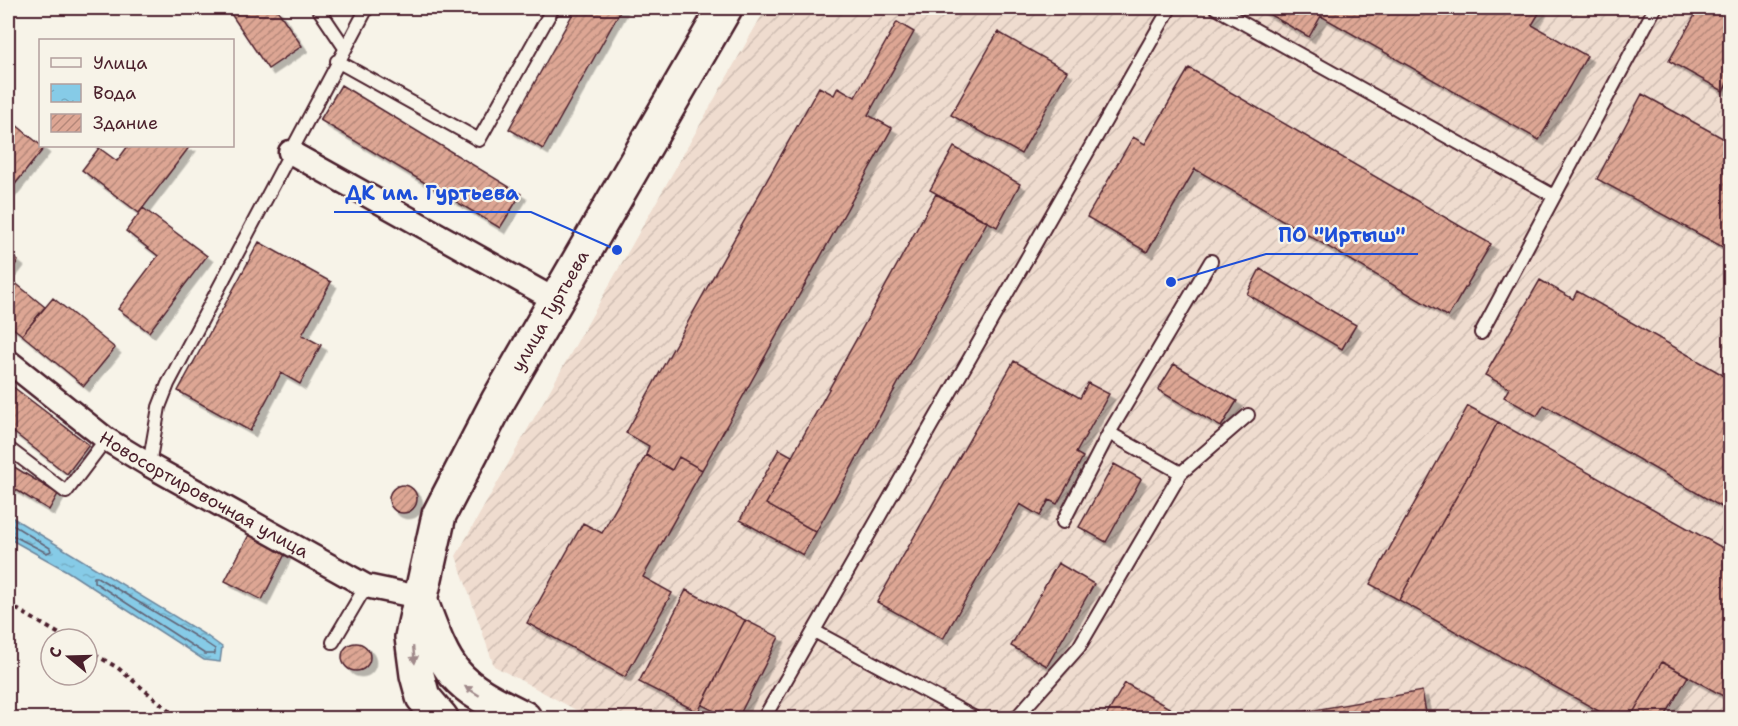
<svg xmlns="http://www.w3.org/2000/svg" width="1738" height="726" font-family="'Shantell Sans',sans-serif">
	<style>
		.industrial { fill: url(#industrial-furrows) }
		.water { fill: url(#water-ripples); stroke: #6e869c; stroke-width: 1.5 }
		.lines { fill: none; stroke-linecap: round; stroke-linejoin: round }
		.shore { stroke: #626476; stroke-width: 1.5 }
		.building { fill: url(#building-hatch); stroke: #4a1f2b; stroke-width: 1.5; filter: url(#shadow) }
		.lane-casing { stroke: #4a1f2b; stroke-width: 16 }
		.street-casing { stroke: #4a1f2b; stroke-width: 27 }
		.secondary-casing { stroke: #4a1f2b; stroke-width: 38 }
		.path { stroke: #4a1f2b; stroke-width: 4; stroke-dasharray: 4.5 4.5; stroke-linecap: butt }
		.lane { stroke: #f7f3e8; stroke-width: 12 }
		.street { stroke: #f7f3e8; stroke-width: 22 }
		.secondary { stroke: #f7f3e8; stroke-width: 33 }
		.oneway { fill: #a0898a }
		.labels { text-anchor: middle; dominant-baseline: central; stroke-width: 4.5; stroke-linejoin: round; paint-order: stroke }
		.street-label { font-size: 18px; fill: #4a1f2b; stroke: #f7f3e8 }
		.leader { fill: none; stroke: #1d4ed8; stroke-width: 2 }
		.callout-dot { fill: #1d4ed8; stroke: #f7f3e8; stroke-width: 2 }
		.callout-label { font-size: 20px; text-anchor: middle; font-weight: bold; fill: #1d4ed8; stroke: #f7f3e8; stroke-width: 4.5; stroke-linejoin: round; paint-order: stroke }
	</style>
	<defs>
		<pattern id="industrial-furrows" width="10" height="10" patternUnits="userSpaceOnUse" patternTransform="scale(1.5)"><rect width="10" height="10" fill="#efdccf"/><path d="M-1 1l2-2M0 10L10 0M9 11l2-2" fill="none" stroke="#cebcb2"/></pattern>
		<pattern id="water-ripples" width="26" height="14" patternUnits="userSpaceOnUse" patternTransform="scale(1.5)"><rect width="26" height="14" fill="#86cbe7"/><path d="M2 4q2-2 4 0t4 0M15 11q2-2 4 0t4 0" fill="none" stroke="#75aec6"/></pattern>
		<pattern id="building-hatch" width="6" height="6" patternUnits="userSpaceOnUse" patternTransform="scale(1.5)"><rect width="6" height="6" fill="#dda694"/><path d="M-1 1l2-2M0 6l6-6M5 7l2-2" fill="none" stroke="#b58779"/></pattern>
		<filter id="shadow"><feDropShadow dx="5.5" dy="5.5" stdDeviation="0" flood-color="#0004"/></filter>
	</defs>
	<rect width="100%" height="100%" fill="#f7f3e8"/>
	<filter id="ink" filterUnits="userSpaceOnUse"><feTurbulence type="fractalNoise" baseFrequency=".0167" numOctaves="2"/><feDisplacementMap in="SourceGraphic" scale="12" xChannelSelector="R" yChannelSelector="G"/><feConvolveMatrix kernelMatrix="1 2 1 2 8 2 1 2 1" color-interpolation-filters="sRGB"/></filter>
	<g filter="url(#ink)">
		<path class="industrial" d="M766 8H1730V718H591L494 666 456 556Z"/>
		<path class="water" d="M8 515 207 636 222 647 220 662 204 660 67 571 8 538Z"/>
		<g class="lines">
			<path class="shore" d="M8 522 50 548 51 551 47 553 8 533
				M94 577H97L203 641 215 649V654H205L94 582Z"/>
		</g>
		<path class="building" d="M227 8H276L302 46 268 69Z
			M576 8H622L543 149 509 129Z
			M1258 8H1537L1541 10 1532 25 1587 56 1539 140 1321 16 1309 37Z
			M1699 8H1730V78L1723 91 1669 61Z
			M897 22 914 32 868 115 892 128 702 470 679 457 672 470 646 455 649 446 626 433 819 87 834 95 838 87 855 97Z
			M998 32 1067 71 1021 154 951 115Z
			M1189 68 1491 244 1448 317 1195 169 1147 252 1087 217 1133 137 1145 144Z
			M341 85 521 194 500 228 320 120Z
			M1642 94 1730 142V251L1597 179Z
			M15 124 44 148 8 193V133Z
			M128 146H190L139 213 82 170 99 148 117 161Z
			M954 147 1020 184 997 227 930 190Z
			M936 194 987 222 816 532 766 504Z
			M143 208 207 256 149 332 118 309 158 256 126 231Z
			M259 242 331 282 302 335 321 345 300 384 281 373 250 431 178 391Z
			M8 253 18 261 8 274Z
			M1260 269 1356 325 1342 349 1247 294Z
			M8 277 45 307 22 335 8 324Z
			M1540 280 1573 299 1577 291 1730 379V512L1544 405 1537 416 1504 397 1509 388 1485 375Z
			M53 298 115 348 84 386 22 335Z
			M1014 361 1080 398 1088 383 1109 394 1076 453 1083 457 1057 504 1049 500 1040 516 1020 504 943 639 877 602Z
			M1174 364 1237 401 1221 427 1158 390Z
			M8 383 89 445 67 474 8 428Z
			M1468 406 1498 422 1399 600 1370 584Z
			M1498 422 1730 552V682L1723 696 1662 662 1630 718H1611L1399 600Z
			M779 449 792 456 766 504 816 532 803 555 740 520Z
			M646 455 672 470 679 457 702 470 643 577 672 593 625 677 527 623 583 523 602 533Z
			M8 463 58 494 49 510 8 485Z
			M1114 464 1141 479 1106 542 1079 527Z
			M389 499a14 14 0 1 1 28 0a14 14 0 1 1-28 0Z
			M251 531 287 550 262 600 225 581Z
			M1058 563 1094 584 1047 666 1011 646Z
			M686 590 745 620 698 712 639 682Z
			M745 620 779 637 738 718H728L702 705Z
			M342 657a14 14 0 1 1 28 0a14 14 0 1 1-28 0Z
			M1662 662 1688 676 1664 718H1644L1633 713Z
			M1125 683 1187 718H1105Z
			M1422 691 1427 718H1298L1297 713Z"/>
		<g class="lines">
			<g class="lane-casing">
				<path id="lane" d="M318 8 345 48
					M1216 8 1554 196
					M337 61 479 140 553 8
					M1481 333 1655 8
					M8 448 66 492 106 439
					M149 465 159 407 168 384 367 8
					M1181 473 1248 415
					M1063 522 1109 433
					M814 631 975 718
					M333 642 366 586
					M764 718 1170 8
					M1016 718 1079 647 1181 473 1109 433 1211 261"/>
			</g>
			<g class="street-casing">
				<g id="street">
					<path d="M290 152 557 301"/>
					<path id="s1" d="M8 361 106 439 149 465 366 586 419 597"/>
				</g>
			</g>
			<g class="secondary-casing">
				<g id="secondary">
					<path d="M421 602C448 675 452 683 524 718"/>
					<path id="s2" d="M441 718 423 697 417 675 412 637 439 515 498 401 725 8"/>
				</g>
			</g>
			<path class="path" d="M8 604 68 639
				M87 650 118 668 178 718"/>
			<use href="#lane" class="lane"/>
			<use href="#street" class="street"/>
			<use href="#secondary" class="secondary"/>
		</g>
		<defs><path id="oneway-solid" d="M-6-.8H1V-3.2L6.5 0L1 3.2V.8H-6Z" transform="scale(1.5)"/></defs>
		<g class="oneway">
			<use href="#oneway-solid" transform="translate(414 655) rotate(84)"/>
			<use href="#oneway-solid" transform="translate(472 691) rotate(-148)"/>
		</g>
	</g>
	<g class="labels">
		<g class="street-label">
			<text stroke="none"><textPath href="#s2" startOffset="446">улица Гуртьева</textPath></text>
			<text stroke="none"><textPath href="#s1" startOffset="238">Новосортировочная улица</textPath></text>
		</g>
	</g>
	<path class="leader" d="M617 250L531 212H334M1171 282L1266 254H1418"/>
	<g class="callout-dot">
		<circle cx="617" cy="250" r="6"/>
		<circle cx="1171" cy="282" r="6"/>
	</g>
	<g class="callout-label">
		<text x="432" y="200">ДК им. Гуртьева</text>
		<text x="1342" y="242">ПО "Иртыш"</text>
	</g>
	<rect width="1738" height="726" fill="none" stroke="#f7f3e8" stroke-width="30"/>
	<rect x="15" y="15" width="1708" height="696" fill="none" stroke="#4a1f2b" stroke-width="2" filter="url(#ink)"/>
	<rect x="39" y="39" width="195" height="108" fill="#f7f3e8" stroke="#b29e9c" stroke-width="1.5"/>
	<rect x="51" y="58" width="30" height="9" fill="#f7f3e8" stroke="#b29e9c" stroke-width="1.5"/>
	<text x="93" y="69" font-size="18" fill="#4a1f2b">Улица</text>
	<rect x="51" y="84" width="30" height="18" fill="url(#water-ripples)" stroke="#b29e9c" stroke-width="1.5"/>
	<text x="93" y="99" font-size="18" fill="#4a1f2b">Вода</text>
	<rect x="51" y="114" width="30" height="18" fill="url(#building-hatch)" stroke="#b29e9c" stroke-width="1.5"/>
	<text x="93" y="129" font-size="18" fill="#4a1f2b">Здание</text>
	<g transform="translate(69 657) rotate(289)"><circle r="28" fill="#f7f3e8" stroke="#b29e9c" stroke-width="1.5"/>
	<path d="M0-4.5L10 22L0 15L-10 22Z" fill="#4a1f2b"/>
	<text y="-9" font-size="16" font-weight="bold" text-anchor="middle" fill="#4a1f2b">С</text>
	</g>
</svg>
